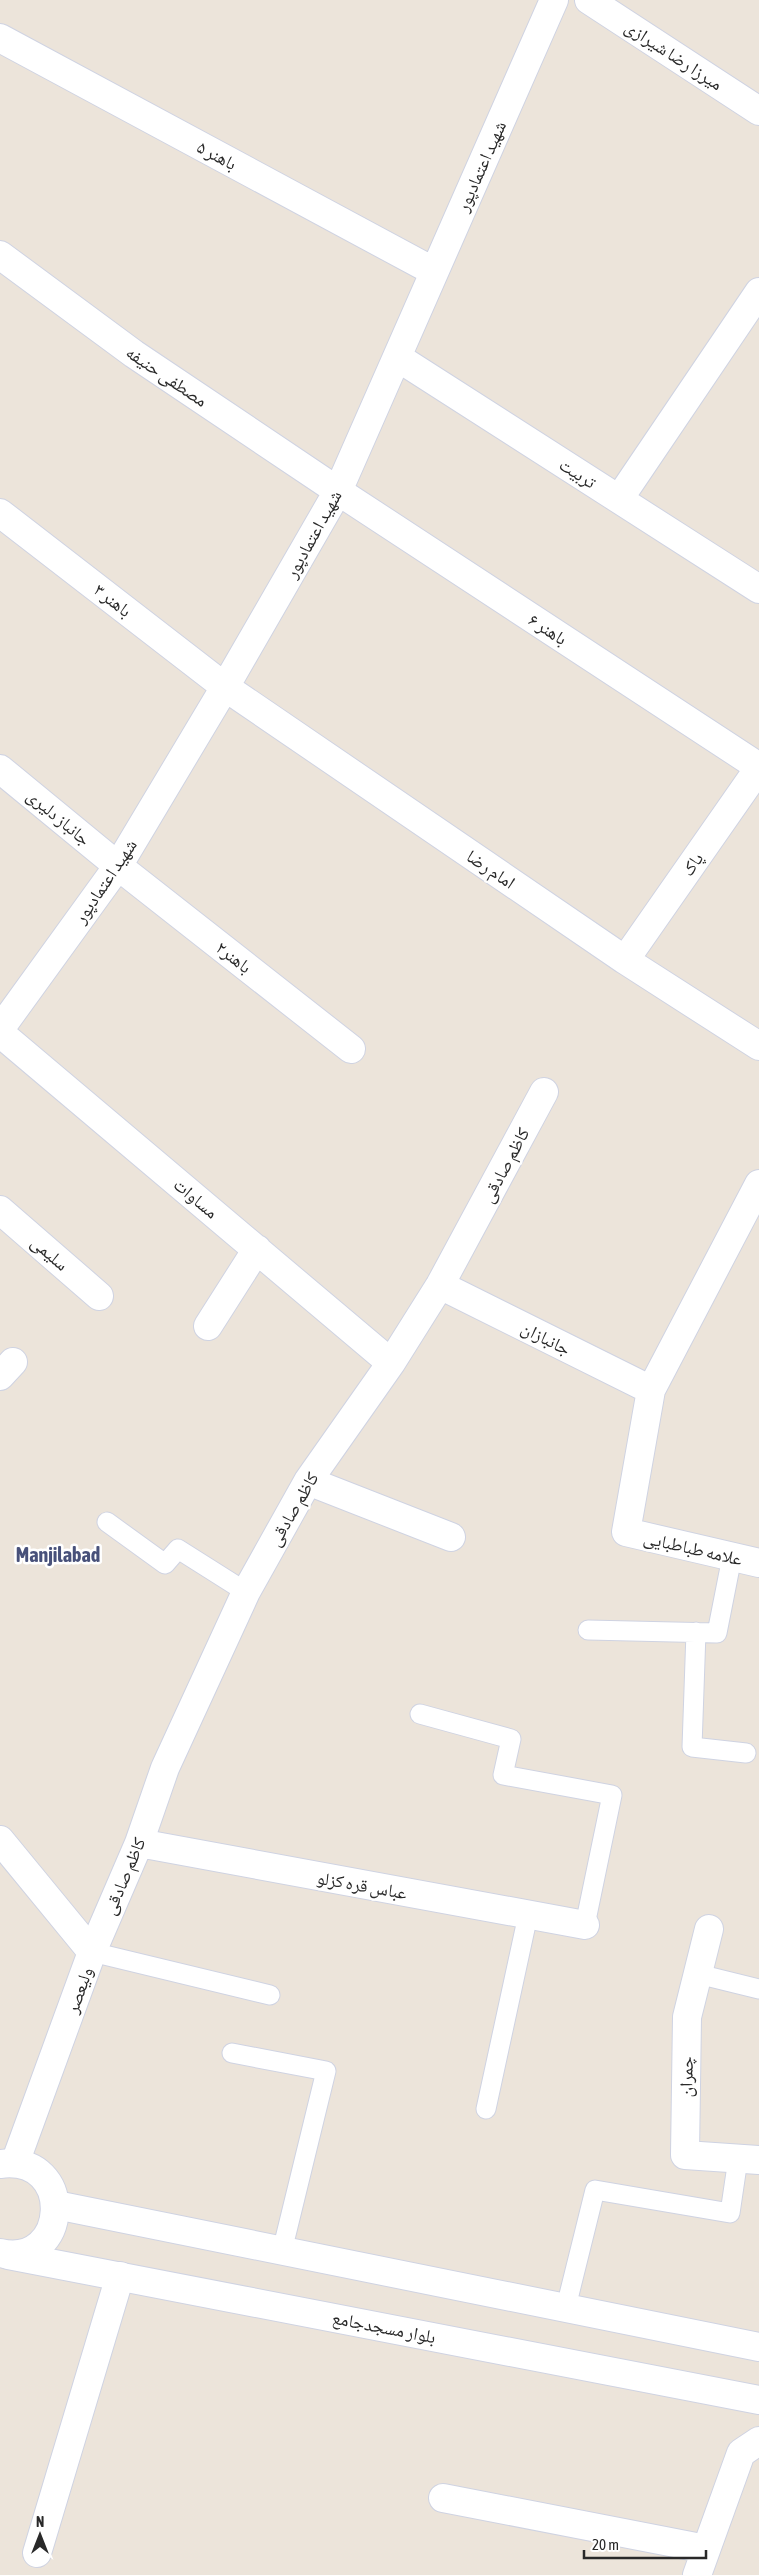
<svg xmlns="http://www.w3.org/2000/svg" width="759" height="2575" font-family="'Asap Condensed','Noto Naskh Arabic',sans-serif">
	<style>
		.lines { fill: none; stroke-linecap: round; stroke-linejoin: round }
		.service-casing { stroke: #cfd3e2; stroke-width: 21 }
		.minor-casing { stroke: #cfd3e2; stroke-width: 30 }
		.tertiary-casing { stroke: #cfd3e2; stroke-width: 30 }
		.secondary-casing { stroke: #cfd3e2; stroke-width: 30 }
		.service { stroke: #fff; stroke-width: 19 }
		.minor { stroke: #fff; stroke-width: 28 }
		.tertiary { stroke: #fff; stroke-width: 28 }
		.secondary { stroke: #fff; stroke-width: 28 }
		.labels { text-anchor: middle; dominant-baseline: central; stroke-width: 5; stroke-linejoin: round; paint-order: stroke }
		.street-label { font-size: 18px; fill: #292929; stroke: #fff }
		.quarter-label { font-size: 20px; font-weight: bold; fill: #48517a; stroke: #fff }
	</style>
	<rect width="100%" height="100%" fill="#ece4da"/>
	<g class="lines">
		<g class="service-casing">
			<path id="service" d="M107 1522 165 1564 178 1549 246 1592
				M588 1630 717 1633 732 1557
				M696 1632 692 1747 746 1753
				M420 1714 511 1739 503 1775 612 1795 585 1925
				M92 1952 270 1995
				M698 1974 759 1989
				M232 2053 326 2071 282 2251
				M486 2109 528 1915
				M566 2307 595 2190 730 2213 738 2159"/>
		</g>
		<g class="minor-casing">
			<path id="minor" d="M589 0 759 111
				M0 38 433 271
				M0 255 134 354 338 491 759 767
				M397 357 759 589
				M619 499 759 292
				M0 513 225 687 625 960 759 1046
				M0 769 118 866 351 1049
				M625 960 759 768
				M0 1029 118 866 225 687 338 491 554 0
				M0 1033 391 1363
				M759 1184 651 1390 626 1532 759 1563
				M0 1210 99 1296
				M440 1285 651 1390
				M208 1326 257 1249
				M0 1376 13 1362
				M308 1481 451 1537
				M139 1843 585 1925
				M709 1929 687 2017 685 2155 759 2160
				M92 1952 139 1843 165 1768 246 1592 308 1481 391 1363 440 1285 544 1092
				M443 2498 706 2549
				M37 2553 120 2276
				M697 2575 741 2453 759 2441"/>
		</g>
		<g class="tertiary-casing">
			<path id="tertiary" d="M0 1840 92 1952 15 2163
				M56 2205 759 2347
				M8 2255 759 2400"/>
		</g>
		<g class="secondary-casing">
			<path id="secondary" d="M0 2164C77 2154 69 2269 0 2253"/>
		</g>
		<use href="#service" class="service"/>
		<use href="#minor" class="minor"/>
		<use href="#tertiary" class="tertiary"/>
		<use href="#secondary" class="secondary"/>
	</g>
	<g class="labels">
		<g class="street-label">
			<text transform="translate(674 55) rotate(33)">میرزا رضا شیرازی</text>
			<text transform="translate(217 155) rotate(28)">باهنر ۵</text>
			<text transform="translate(481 166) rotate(-66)">شهید اعتمادپور</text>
			<text transform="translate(167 376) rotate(34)">مصطفی حنیفه</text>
			<text transform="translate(578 473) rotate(33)">تربیت</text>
			<text transform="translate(313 534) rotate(-61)">شهید اعتمادپور</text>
			<text transform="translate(113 600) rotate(38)">باهنر ۳</text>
			<text transform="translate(548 629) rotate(33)">باهنر ۶</text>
			<text transform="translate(59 817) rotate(40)">جانباز دلیری</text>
			<text transform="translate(692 864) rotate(-55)">پاک</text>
			<text transform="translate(491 869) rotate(34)">امام رضا</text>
			<text transform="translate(105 881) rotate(-56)">شهید اعتمادپور</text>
			<text transform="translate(234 957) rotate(38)">باهنر۲</text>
			<text transform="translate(505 1165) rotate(-62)">کاظم صادقی</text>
			<text transform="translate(196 1198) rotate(40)">مساوات</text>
			<text transform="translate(50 1253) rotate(41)">سلیمی</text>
			<text transform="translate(546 1338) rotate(27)">جانبازان</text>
			<text transform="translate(293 1509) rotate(-60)">کاظم صادقی</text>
			<text transform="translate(693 1548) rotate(13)">علامه طباطبایی</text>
			<text transform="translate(124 1876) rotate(-67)">کاظم صادقی</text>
			<text transform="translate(362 1885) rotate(10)">عباس قره کزلو</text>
			<text transform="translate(79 1990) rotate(-70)">ولیعصر</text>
			<text transform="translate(686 2077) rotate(-89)">چمران</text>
			<text transform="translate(384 2327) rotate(11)">بلوار مسجدجامع</text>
		</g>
		<g class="quarter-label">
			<text x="58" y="1554">Manjilabad</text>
		</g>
	</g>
	<g transform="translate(40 2535)" stroke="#ffffff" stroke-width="4" paint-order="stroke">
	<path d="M0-4L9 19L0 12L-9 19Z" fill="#292929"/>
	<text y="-8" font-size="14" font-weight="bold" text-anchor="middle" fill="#292929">N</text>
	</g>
	<path d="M584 2550v8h122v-8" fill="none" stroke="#292929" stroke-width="2.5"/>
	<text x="592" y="2550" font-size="15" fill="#292929" stroke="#ffffff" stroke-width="4" paint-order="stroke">20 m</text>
</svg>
